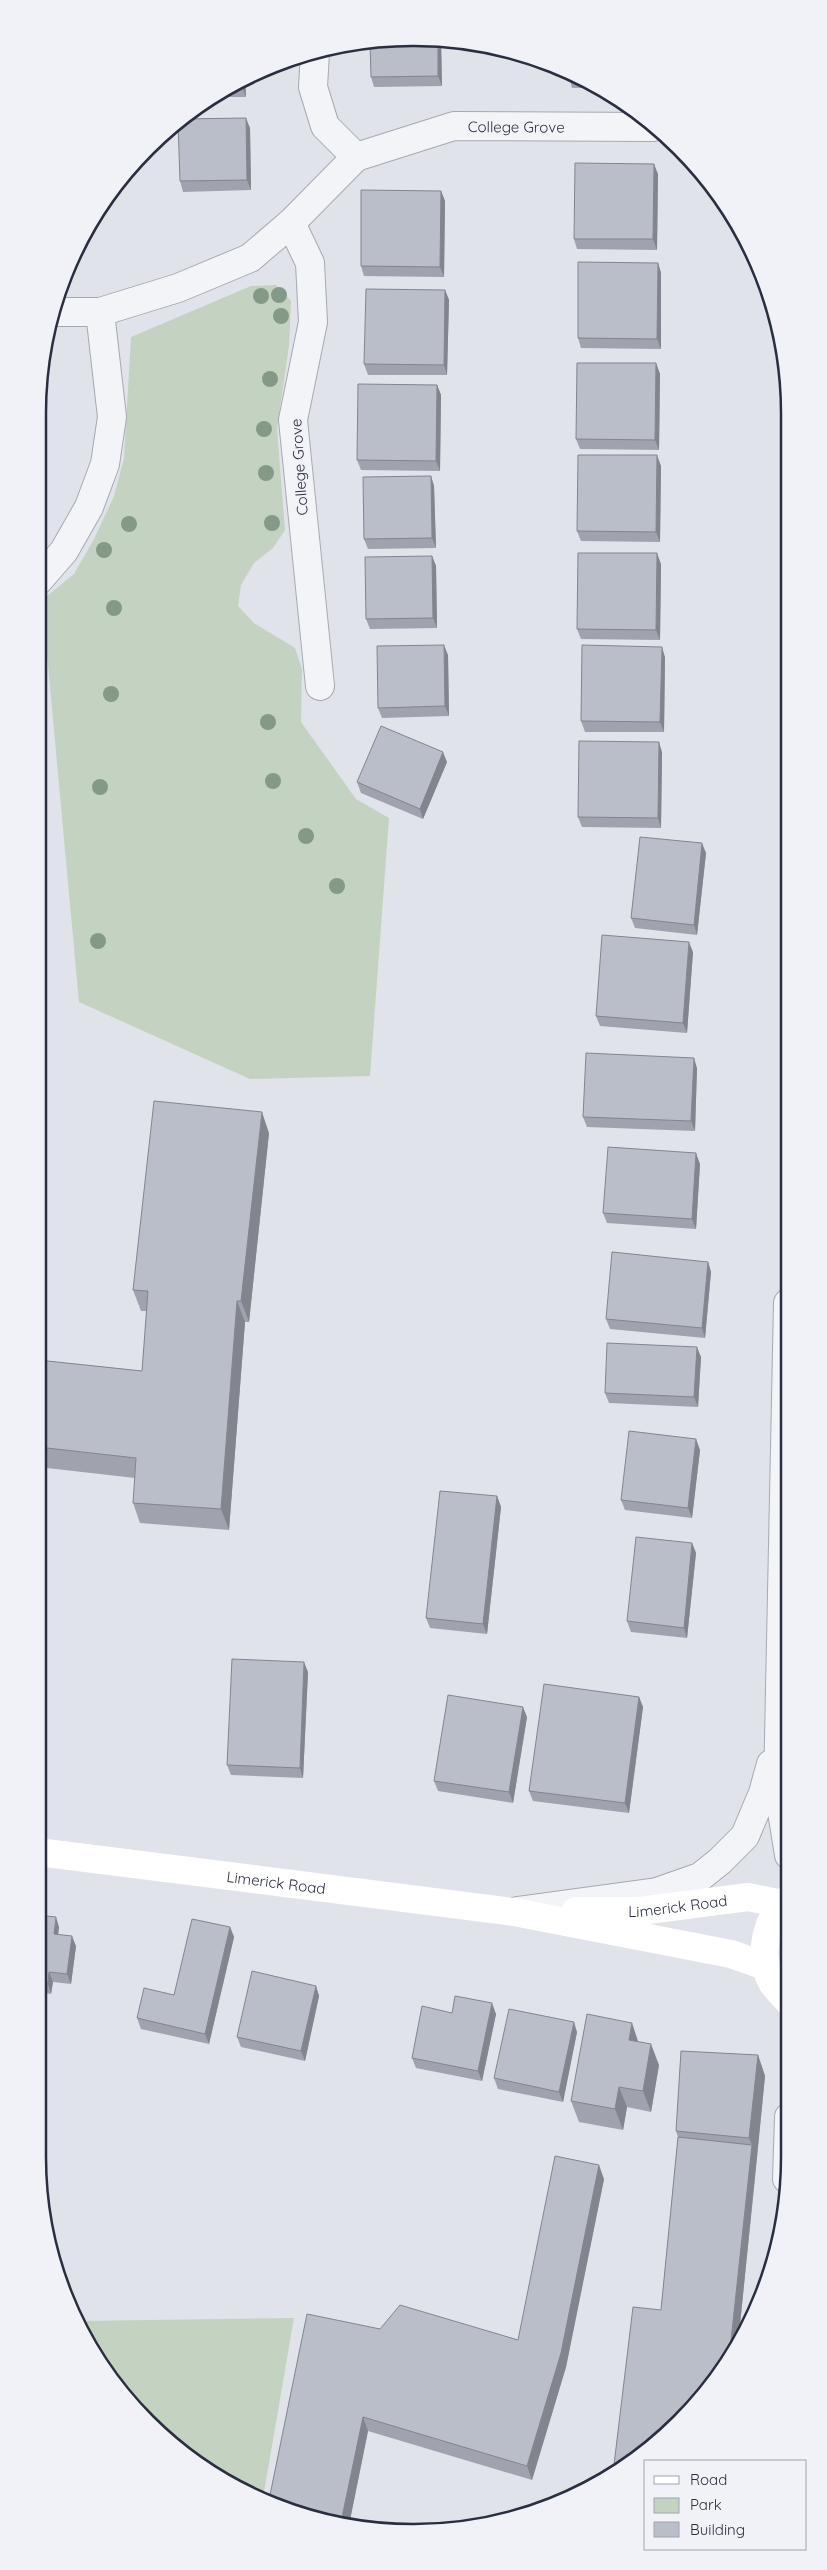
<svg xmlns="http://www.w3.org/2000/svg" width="827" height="2570" font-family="Quicksand,sans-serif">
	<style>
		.green { fill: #c4d3c1 }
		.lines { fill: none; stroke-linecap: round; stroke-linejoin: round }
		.minor-casing { stroke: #a5a9b3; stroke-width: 30 }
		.tertiary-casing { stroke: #a5a9b3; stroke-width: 30 }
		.minor { stroke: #f3f4f7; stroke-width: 28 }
		.tertiary { stroke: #f3f4f7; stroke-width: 28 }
		.secondary { stroke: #fff; stroke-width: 28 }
		.tree { fill: #849987 }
		.wall { fill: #a0a3ad }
		.shaded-wall { fill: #82858d }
		.building { fill: #babec9; stroke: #82858d }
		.labels { text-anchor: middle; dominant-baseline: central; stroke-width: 4; stroke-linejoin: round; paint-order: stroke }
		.street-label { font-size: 15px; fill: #292f40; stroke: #f0f2f7 }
		.rim { fill: none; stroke: #292f40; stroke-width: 2.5 }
	</style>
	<rect width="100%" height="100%" fill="#e0e3e9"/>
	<path class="green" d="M276 285 291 301 289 346 277 429 285 530 273 548 254 563 241 585 238 606 254 623 295 648 302 669 301 722 356 799 389 818 370 1076 250 1079 79 1002 42 600 74 574 94 539 114 496 124 458 131 337 251 286Z
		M294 2318 263 2498 247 2494 184 2455 131 2405 79 2321Z"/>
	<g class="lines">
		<g class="minor-casing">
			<g id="minor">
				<path id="s1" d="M356 157 454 126 653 127"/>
				<path d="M291 223 310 263 313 322 293 420 320 686"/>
				<path d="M53 312H100L178 288 250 258 291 223 356 157 325 126 313 87 315 52"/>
				<path d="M38 581 64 551 89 507 105 464 112 417 100 312"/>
				<path d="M787 2179 789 2117"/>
			</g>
		</g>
		<g class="tertiary-casing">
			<path id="tertiary" d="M788 1303 778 1787 789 1855
				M517 1911 657 1892 700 1877 720 1861 745 1836 763 1793 771 1764"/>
		</g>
		<use href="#minor" class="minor"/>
		<use href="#tertiary" class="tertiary"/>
		<g class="secondary">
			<path id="s2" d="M38 1852 514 1912 731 1954 765 1966"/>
			<path d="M789 1898C765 1918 757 1957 773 1984 777 1990 784 1996 789 2002"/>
			<path id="s3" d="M576 1911H640L748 1897 782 1904"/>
		</g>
	</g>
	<g class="tree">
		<circle cx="279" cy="295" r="8"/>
		<circle cx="261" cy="296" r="8"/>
		<circle cx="281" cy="316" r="8"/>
		<circle cx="270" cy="379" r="8"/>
		<circle cx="264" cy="429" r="8"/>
		<circle cx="266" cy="473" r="8"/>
		<circle cx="272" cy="523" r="8"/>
		<circle cx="129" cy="524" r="8"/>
		<circle cx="104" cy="550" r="8"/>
		<circle cx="114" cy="608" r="8"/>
		<circle cx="111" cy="694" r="8"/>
		<circle cx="268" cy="722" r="8"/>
		<circle cx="273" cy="781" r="8"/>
		<circle cx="100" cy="787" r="8"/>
		<circle cx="306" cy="836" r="8"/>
		<circle cx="337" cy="886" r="8"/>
		<circle cx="98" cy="941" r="8"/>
	</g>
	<path class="wall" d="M414 38 441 40 442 86 374 87 371 77Z
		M569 76 602 88H572Z
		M245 79 246 97H211Z
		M250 128 251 190 183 192 180 181Z
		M658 174 657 250 577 249 574 239Z
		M441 191 445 201 444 277 364 276 361 266Z
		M658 263 661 273V349L581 348 578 338Z
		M445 290 449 300 447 375H368L364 364Z
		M656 363 660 374 659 450 580 449 576 439Z
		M437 385 441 395 440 471 361 470 357 460Z
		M661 466 660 542 581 541 577 531Z
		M431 476 434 486 436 548 368 549 364 539Z
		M432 556 436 566 437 628 370 629 366 619Z
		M661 564 660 640 581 639 577 629Z
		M448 655 449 716 382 718 378 708Z
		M665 657 664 732H585L581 721Z
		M38 693H40L44 703 47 754H38Z
		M662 752 661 828 582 827 578 817Z
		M447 762 423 819 361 793 357 782Z
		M706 853 697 935 635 928 631 918Z
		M693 952 687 1033 600 1026 596 1016Z
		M697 1068 695 1131 587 1127 583 1117Z
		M269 1133 249 1322H245L229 1530 140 1523 133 1503 135 1478 38 1467V1360L142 1371 147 1311H141L133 1290Z
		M700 1164 696 1229 607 1223 603 1213Z
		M708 1262 711 1272 705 1338 610 1329 606 1319Z
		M701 1357 698 1407 609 1403 605 1393Z
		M700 1450 692 1518 625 1510 621 1500Z
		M497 1496 501 1507 487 1634 430 1628 426 1618Z
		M692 1543 696 1553 687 1638 631 1632 627 1621Z
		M308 1672 303 1778 231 1775 227 1765Z
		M639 1697 643 1707 629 1813 533 1801 529 1791Z
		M527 1717 513 1803 438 1791 434 1781Z
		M38 1915 59 1927 58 1934 76 1946 71 1984 53 1982 51 1994 38 1992Z
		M230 1927 234 1937 209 2044 141 2029 137 2018 174 1995Z
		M316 1986 319 1996 305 2061 241 2047 237 2037Z
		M452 2013 496 2014 482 2081 416 2068 412 2058Z
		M577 2032 563 2102 498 2089 494 2078Z
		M638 2042 659 2065 651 2112 627 2107 623 2130 579 2122 571 2101Z
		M758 2055 765 2076 757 2159 738 2344 726 2366 661 2310 678 2137 676 2131Z
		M604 2179 566 2367 532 2480 368 2431 349 2525 269 2500 380 2329 518 2340Z"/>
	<path class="shaded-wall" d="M438 40H441L442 86 438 76Z
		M245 79 246 97 242 87V81Z
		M246 118 250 128 251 190 247 180Z
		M654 164 658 174 657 250 653 239Z
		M441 191 445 201 444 277 440 267Z
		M658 263 661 273V349L657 339Z
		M445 290 449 300 447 375 444 365Z
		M656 363 660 374 659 450 655 440Z
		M437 385 441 395 440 471 436 461Z
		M657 455 661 466 660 542 656 532Z
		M431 476 434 486 436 548 432 538Z
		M657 553 661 564 660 640 656 630Z
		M432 556 436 566 437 628 433 618Z
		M444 645 448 655 449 716 445 706Z
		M662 647 665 657 664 732 660 722Z
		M40 693 44 703 47 754 43 744Z
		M659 742 662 752 661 828 658 818Z
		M443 752 447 762 423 819 420 809Z
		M702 843 706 853 697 935 694 925Z
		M689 942 693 952 687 1033 683 1023Z
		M694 1058 697 1068 695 1131 691 1121Z
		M262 1112 269 1133 249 1322 241 1301Z
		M696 1153 700 1164 696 1229 692 1219Z
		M708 1262 711 1272 705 1338 702 1328Z
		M237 1301 245 1322 229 1530 221 1509Z
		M697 1347 701 1357 698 1407 694 1397Z
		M696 1439 700 1450 692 1518 688 1508Z
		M497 1496 501 1507 487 1634 483 1624Z
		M692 1543 696 1553 687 1638 684 1628Z
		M304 1662 308 1672 303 1778 300 1768Z
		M639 1697 643 1707 629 1813 625 1803Z
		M523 1707 527 1717 513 1803 509 1792Z
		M56 1917 59 1927 57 1944 54 1934Z
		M230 1927 234 1937 209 2044 205 2034Z
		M72 1936 76 1946 71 1984 67 1974Z
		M49 1972 53 1982 51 1994 48 1984Z
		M316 1986 319 1996 305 2061 301 2051Z
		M492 2003 496 2014 482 2081 478 2071Z
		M574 2022 577 2032 563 2102 559 2092Z
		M632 2023 639 2044 629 2040Z
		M651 2044 659 2065 651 2112 643 2091Z
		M758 2055 765 2076 738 2344 729 2359 752 2145 749 2138Z
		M619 2087 627 2107 623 2130 615 2109Z
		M599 2165 604 2179 566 2367 532 2480 527 2466Z
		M363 2417 368 2431 349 2525 341 2522Z"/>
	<path class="building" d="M414 38 438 40V76L371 77 370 42Z
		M242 81V87H231Z
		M246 118 247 180 180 181 178 122 182 119Z
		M575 163 654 164 653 239H574Z
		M361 190 441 191 440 267 361 266Z
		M578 262 658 263 657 339 578 338Z
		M366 289 445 290 444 365 364 364Z
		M577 363H656L655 440 576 439Z
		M358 384 437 385 436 461 357 460Z
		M578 455H657L656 532 577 531Z
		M431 476 432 538 364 539 363 477Z
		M578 553H657L656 630 577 629Z
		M432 556 433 618 366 619 365 557Z
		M444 645 445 706 378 708 377 646Z
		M582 645 662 647 660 722 581 721Z
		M38 693H40L43 744H38Z
		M381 726 443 752 420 809 357 782Z
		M579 741 659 742 658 818 578 817Z
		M640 837 702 843 694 925 631 918Z
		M602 935 689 942 683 1023 596 1016Z
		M586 1053 694 1058 691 1121 583 1117Z
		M154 1101 262 1112 241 1301H237L221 1509 133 1503 136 1458 38 1447V1360L142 1371 148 1291 133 1290Z
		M608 1147 696 1153 692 1219 603 1213Z
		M612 1252 708 1262 702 1328 606 1319Z
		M607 1343 697 1347 694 1397 605 1393Z
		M629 1431 696 1439 688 1508 621 1500Z
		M440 1491 497 1496 483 1624 426 1618Z
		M636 1537 692 1543 684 1628 627 1621Z
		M232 1659 304 1662 300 1768 227 1765Z
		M544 1684 639 1697 625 1803 529 1791Z
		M448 1695 523 1707 509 1792 434 1781Z
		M38 1915 56 1917 54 1934 72 1936 67 1974 49 1972 48 1984 38 1982Z
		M192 1919 230 1927 205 2034 137 2018 144 1988 174 1995Z
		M252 1971 316 1986 301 2051 237 2037Z
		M455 1996 492 2003 478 2071 412 2058 422 2006 452 2013Z
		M509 2009 574 2022 559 2092 494 2078Z
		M587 2014 632 2023 629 2040 651 2044 643 2091 619 2087 615 2109 571 2101Z
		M681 2051 758 2055 749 2138 676 2131Z
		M678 2137 752 2145 729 2359 726 2366 680 2422 623 2469 613 2473 633 2307 661 2310Z
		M555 2156 599 2165 561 2353 527 2466 363 2417 341 2522 269 2500 307 2314 380 2329 400 2305 518 2340Z"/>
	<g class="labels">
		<g class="street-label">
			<text stroke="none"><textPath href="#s1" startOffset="165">College Grove</textPath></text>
			<text transform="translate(299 467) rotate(-94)">College Grove</text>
			<text stroke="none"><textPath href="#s2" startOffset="240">Limerick Road</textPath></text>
			<text stroke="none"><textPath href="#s3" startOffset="102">Limerick Road</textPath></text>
		</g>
	</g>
	<path d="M0 0H827V2570H0ZM413 46H414A367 367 0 0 1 781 413V2157A367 367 0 0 1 414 2524H413A367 367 0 0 1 46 2157V413A367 367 0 0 1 413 46Z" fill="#f0f2f7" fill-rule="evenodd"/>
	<path class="rim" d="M413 46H414A367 367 0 0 1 781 413V2157A367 367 0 0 1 414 2524H413A367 367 0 0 1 46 2157V413A367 367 0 0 1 413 46Z"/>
	<rect x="644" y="2460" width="162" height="90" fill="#f0f2f7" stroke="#a0a4ae"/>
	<rect x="654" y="2476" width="25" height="8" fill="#ffffff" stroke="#a0a4ae"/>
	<text x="690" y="2485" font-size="15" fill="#292f40">Road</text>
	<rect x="654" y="2498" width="25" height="15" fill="#c4d3c1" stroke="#a0a4ae"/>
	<text x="690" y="2510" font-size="15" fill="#292f40">Park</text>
	<rect x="654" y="2522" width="25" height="15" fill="#babec9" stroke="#a0a4ae"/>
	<text x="690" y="2535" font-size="15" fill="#292f40">Building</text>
</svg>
